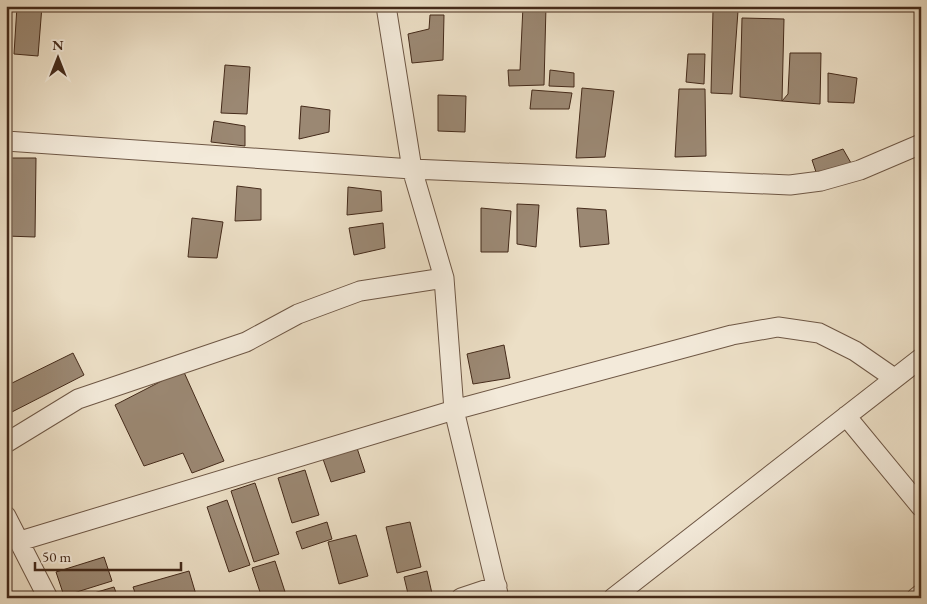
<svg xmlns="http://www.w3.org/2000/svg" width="927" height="604" font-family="'EB Garamond',serif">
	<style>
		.building { fill: #9b8873; stroke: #442a1a }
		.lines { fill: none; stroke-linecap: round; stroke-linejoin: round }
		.minor-casing { stroke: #6e5745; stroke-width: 21 }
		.minor { stroke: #f3eada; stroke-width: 19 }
	</style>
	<rect width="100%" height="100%" fill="#ecdfc6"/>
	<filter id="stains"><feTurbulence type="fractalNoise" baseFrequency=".004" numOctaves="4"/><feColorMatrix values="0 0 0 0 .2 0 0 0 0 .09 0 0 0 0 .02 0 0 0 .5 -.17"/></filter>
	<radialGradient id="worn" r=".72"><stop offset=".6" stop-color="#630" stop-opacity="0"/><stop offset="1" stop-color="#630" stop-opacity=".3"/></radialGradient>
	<path class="building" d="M6 6H10L7 51H6Z
		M17 6H42L38 56 14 54Z
		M523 6H546L544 85 509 86 508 70H520Z
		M713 10 738 11 732 94 711 93Z
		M430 15H444L443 60 412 63 408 34 429 29Z
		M742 18 784 19 782 101 740 97Z
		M790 53H821L820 104 782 101 788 94Z
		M688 54H705L704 84 686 82Z
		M225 65 250 67 247 114 221 113Z
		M550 70 574 73V87L549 86Z
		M828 73 857 78 854 103 828 102Z
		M582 88 614 91 605 157 576 158Z
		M679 89H705L706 156 675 157Z
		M532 90 572 93 569 109H530Z
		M438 95 466 96 465 132 438 131Z
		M301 106 330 110 329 132 299 139Z
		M214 121 245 126V146L211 142Z
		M843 149 851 163 817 175 812 160Z
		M6 158H36L35 237 6 236Z
		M237 186 261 189V220L235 221Z
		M348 187 381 191 382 211 347 215Z
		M517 204 539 205 536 247 517 244Z
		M481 208 511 211 508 252H481Z
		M577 208 606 210 609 244 580 247Z
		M192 218 223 222 217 258 188 257Z
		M383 223 385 248 354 255 349 228Z
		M504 345 510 378 473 384 467 354Z
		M73 353 84 375 6 415V386Z
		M183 370 224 461 192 473 183 453 144 466 115 405Z
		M357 448 365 472 331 482 323 459Z
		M305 470 319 515 292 523 278 478Z
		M255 483 279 554 254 562 231 491Z
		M227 500 250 565 229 572 207 507Z
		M327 522 332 539 302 549 296 532Z
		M410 522 421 567 397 573 386 527Z
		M356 535 368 576 339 584 328 542Z
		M104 557 112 581 64 596 56 572Z
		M275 561 287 598H262L252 568Z
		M189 571 197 598H137L133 587Z
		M427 571 433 598H409L404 577Z
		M114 587 118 598H77Z"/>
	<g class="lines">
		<g class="minor-casing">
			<path id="minor" d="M386 6 412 169 444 278 454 410 499 598
				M6 141 412 169 790 185 821 181 860 170 921 144
				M846 416 921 507
				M6 443 78 399 246 342 298 314 360 291 444 278
				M6 516 48 598
				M20 541 454 410 732 335 778 327 819 333 855 351 894 378
				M461 598 497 586
				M613 598 921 358
				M916 598 921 594"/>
		</g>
		<use href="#minor" class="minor"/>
	</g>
	<rect width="927" height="604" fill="none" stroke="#ecdfc6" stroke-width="25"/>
	<rect x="8" y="8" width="912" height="589" fill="none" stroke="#442a1a" stroke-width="2.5"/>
	<rect x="12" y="12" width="902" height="579" fill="none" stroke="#442a1a"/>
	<g transform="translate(58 58)" stroke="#f3eada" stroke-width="4" paint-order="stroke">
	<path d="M0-4L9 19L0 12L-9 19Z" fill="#442a1a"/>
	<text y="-8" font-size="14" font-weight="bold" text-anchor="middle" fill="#442a1a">N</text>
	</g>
	<path d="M35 562v8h146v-8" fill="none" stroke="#442a1a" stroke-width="2.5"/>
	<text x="42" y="562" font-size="15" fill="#442a1a" stroke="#f3eada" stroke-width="4" paint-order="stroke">50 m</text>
	<rect width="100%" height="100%" filter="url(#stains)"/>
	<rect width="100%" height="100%" fill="url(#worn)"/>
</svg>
